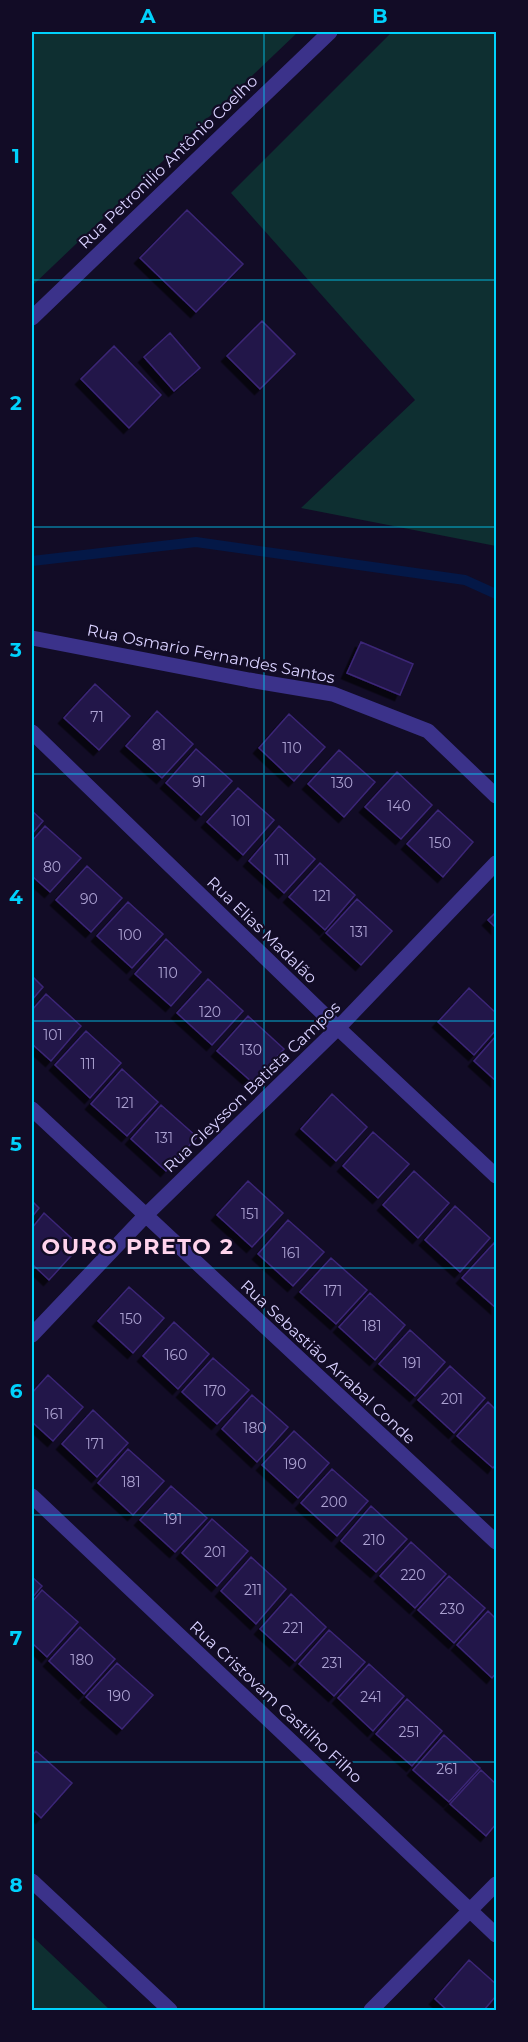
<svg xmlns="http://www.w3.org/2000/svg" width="528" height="2042" font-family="Montserrat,sans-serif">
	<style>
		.green { fill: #0e2f31 }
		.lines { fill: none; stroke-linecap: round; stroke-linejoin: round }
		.stream { stroke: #041847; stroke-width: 10 }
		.building { fill: #241649; stroke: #3b2677; stroke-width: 1.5; filter: url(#shadow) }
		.street { stroke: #3b328a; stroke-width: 15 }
		.grid { fill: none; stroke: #00d2fc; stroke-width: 1.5; stroke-opacity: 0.55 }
		.labels { text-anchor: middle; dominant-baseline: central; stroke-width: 4.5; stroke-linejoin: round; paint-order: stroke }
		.number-label { font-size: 14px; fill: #aca2d2 }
		.street-label { font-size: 16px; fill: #d9d1ff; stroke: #120c26 }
		.district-label { font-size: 22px; font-weight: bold; letter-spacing: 1.5px; fill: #ffd3ec; stroke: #120c26 }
		.neatline { fill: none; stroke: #00d2fc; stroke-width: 2 }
		.grid-label { font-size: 20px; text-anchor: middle; font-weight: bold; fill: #00d2fc }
	</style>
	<defs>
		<filter id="shadow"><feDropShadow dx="-5.5" dy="5.5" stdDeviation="0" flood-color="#0009"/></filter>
	</defs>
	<rect width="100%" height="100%" fill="#120c26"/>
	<path class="green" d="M32 32H298L32 286Z
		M392 32H496V546L301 508 415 400 231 193Z
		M32 1936 110 2010H32Z"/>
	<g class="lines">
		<path class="stream" d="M32 561 196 542 465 580 496 594"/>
	</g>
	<path class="building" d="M187 210 243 264 196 312 140 258Z
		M262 321 295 354 260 389 227 356Z
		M170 333 200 368 174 391 144 357Z
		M114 346 161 395 129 428 81 379Z
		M361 642 413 664 400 695 347 673Z
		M95 684 130 716 99 750 64 718Z
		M157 711 193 744 162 778 126 746Z
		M289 714 325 747 294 781 259 748Z
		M196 749 232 781 201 815 166 783Z
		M339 750 375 782 344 817 308 784Z
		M397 772 432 805 401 839 365 807Z
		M238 788 274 820 243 855 207 822Z
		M438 810 473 842 443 877 407 844Z
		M32 811 43 821 32 834Z
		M45 826 81 858 50 892 32 876V841Z
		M279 826 315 859 284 893 249 861Z
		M320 863 355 895 325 930 289 897Z
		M87 866 122 898 91 932 56 900Z
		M357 899 392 931 361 965 326 933Z
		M128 902 163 934 132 968 97 936Z
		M496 912V928L488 920Z
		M166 939 201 972 171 1006 135 974Z
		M32 976 43 987 32 1000Z
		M208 979 243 1011 212 1045 177 1013Z
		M469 988 496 1013V1030L474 1055 438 1022Z
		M46 994 81 1026 51 1061 32 1044V1010Z
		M248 1016 284 1049 253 1083 217 1051Z
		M86 1031 121 1063 90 1098 55 1065Z
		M496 1036V1081L474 1061Z
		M122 1069 158 1102 127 1136 91 1104Z
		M332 1094 367 1127 336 1161 301 1129Z
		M161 1105 197 1137 166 1171 131 1139Z
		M373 1132 409 1164 378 1198 343 1166Z
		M414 1171 449 1203 418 1238 383 1205Z
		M248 1181 283 1213 252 1247 217 1215Z
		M32 1201 39 1208 32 1217Z
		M455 1206 490 1238 460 1272 425 1240Z
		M44 1213 80 1246 49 1280 32 1264V1228Z
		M288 1220 324 1252 293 1286 258 1254Z
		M494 1243 496 1246V1308L462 1278Z
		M331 1258 367 1290 336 1324 300 1292Z
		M129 1287 164 1318 133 1353 98 1321Z
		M370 1293 405 1325 375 1360 339 1327Z
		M174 1322 209 1354 178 1389 143 1356Z
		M410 1330 445 1362 415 1396 379 1364Z
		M213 1358 249 1390 217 1424 182 1392Z
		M450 1366 485 1398 454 1433 418 1400Z
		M48 1375 83 1407 53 1441 32 1422V1393Z
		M252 1395 288 1427 257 1462 222 1429Z
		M488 1402 496 1410V1464L493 1468 457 1436Z
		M93 1410 128 1443 97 1477 62 1444Z
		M294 1431 329 1463 298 1498 262 1465Z
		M128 1449 164 1481 133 1515 98 1483Z
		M332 1469 368 1501 337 1536 301 1503Z
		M171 1486 207 1518 175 1552 140 1520Z
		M371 1506 407 1539 376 1572 341 1541Z
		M212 1519 248 1551 217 1586 182 1553Z
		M411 1542 446 1574 415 1608 380 1576Z
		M251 1557 286 1589 256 1624 221 1591Z
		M449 1576 485 1608 454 1643 418 1610Z
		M32 1577 42 1586 32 1598Z
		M42 1590 78 1622 47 1657 32 1643V1602Z
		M291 1594 326 1627 295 1661 260 1629Z
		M488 1611 496 1619V1673L492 1678 457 1645Z
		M80 1627 115 1659 84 1694 49 1661Z
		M329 1630 365 1662 334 1696 299 1664Z
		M117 1663 153 1695 122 1729 86 1697Z
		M369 1664 404 1696 373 1731 338 1698Z
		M407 1699 442 1731 412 1766 376 1734Z
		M444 1735 480 1768 449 1802 413 1770Z
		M36 1751 72 1783 41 1818 32 1809V1756Z
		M481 1770 496 1784V1824L486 1836 450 1804Z
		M469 1960 496 1984V1996L484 2010H447L435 1999Z"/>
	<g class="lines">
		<path class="street" d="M32 318 330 32
			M32 638 249 680 333 694 428 731 496 796
			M32 732 338 1028 496 1176
			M32 1109 496 1542
			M32 1335 145 1216 338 1028 496 863
			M32 1496 496 1935
			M32 1881 170 2010
			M371 2010 496 1884"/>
	</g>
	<path class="grid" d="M264 32V2010M32 280H496M32 527H496M32 774H496M32 1021H496M32 1268H496M32 1515H496M32 1762H496"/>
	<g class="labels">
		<g class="number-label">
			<text x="97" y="717">71</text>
			<text x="159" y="745">81</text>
			<text x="292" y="748">110</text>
			<text x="199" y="782">91</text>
			<text x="342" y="783">130</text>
			<text x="399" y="806">140</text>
			<text x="241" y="821">101</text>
			<text x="440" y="843">150</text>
			<text x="282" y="860">111</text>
			<text x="52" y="867">80</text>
			<text x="322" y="896">121</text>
			<text x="89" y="899">90</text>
			<text x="359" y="932">131</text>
			<text x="130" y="935">100</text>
			<text x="168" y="973">110</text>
			<text x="210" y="1012">120</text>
			<text x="53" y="1035">101</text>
			<text x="251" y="1050">130</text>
			<text x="88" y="1064">111</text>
			<text x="125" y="1103">121</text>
			<text x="164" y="1138">131</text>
			<text x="250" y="1214">151</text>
			<text x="291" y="1253">161</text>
			<text x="333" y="1291">171</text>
			<text x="131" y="1319">150</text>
			<text x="372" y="1326">181</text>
			<text x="176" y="1355">160</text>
			<text x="412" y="1363">191</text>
			<text x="215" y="1391">170</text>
			<text x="452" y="1399">201</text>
			<text x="54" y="1414">161</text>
			<text x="255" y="1428">180</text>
			<text x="95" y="1444">171</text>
			<text x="295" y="1464">190</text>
			<text x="131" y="1482">181</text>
			<text x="334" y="1502">200</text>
			<text x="173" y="1519">191</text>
			<text x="374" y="1540">210</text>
			<text x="215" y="1552">201</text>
			<text x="413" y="1575">220</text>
			<text x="253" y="1590">211</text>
			<text x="452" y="1609">230</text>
			<text x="293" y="1628">221</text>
			<text x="82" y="1660">180</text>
			<text x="332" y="1663">231</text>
			<text x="119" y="1696">190</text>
			<text x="371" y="1697">241</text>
			<text x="409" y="1732">251</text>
			<text x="447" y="1769">261</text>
		</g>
		<g class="street-label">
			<text transform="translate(168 162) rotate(-44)">Rua Petronilio Antônio Coelho</text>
			<text transform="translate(211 654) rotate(11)">Rua Osmario Fernandes Santos</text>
			<text transform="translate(262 930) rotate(44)">Rua Elias Madalão</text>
			<text transform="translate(252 1087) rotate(-44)">Rua Gleysson Batista Campos</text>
			<text transform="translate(328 1362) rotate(43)">Rua Sebastião Arrabal Conde</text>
			<text transform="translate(276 1702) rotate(43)">Rua Cristovam Castilho Filho</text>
		</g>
		<g class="district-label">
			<text x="138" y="1246">OURO PRETO 2</text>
		</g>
	</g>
	<rect width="528" height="2042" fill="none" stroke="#120c26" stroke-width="66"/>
	<rect x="33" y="33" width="462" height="1976" class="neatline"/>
	<g class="grid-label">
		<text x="148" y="23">A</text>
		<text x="380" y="23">B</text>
		<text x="16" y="163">1</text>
		<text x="16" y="410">2</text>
		<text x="16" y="657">3</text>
		<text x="16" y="904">4</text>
		<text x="16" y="1151">5</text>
		<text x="16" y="1398">6</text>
		<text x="16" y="1645">7</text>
		<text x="16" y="1892">8</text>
	</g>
</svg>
